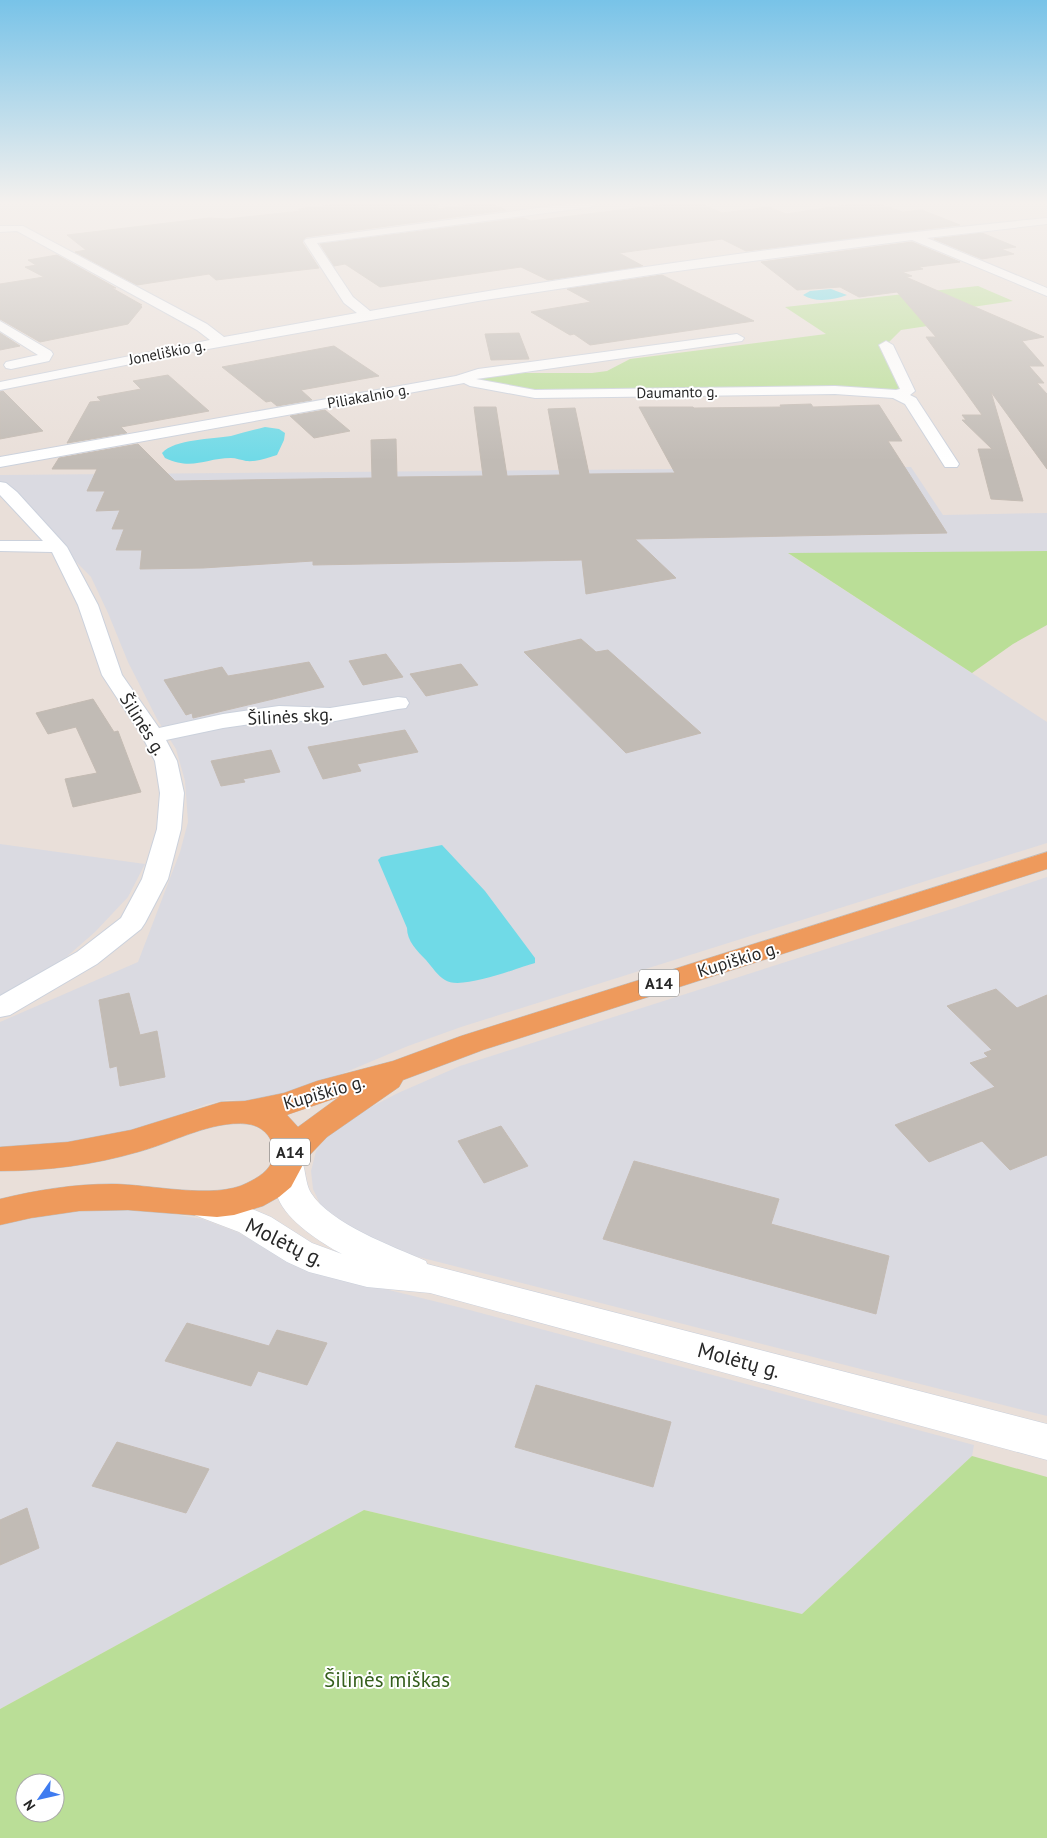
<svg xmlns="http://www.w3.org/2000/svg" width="1047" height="1838" font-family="'PT Sans',sans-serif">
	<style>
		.industrial { fill: #dadae1 }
		.green { fill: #bade97; fill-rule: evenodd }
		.water { fill: #70dae7 }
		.building { fill: #c1bbb5; stroke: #c4bbb3 }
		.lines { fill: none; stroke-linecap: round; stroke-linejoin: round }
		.minor-casing { stroke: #cbd1dc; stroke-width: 2 }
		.secondary-casing { stroke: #cbd1dc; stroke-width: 1 }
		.trunk-casing { stroke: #bebebe; stroke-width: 1 }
		.minor { fill: #fff; fill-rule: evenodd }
		.secondary { fill: #fff; fill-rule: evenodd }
		.trunk { fill: #ee9a5c; fill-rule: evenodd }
		.labels { text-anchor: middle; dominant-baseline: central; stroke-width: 4; stroke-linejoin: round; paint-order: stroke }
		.far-street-label { font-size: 15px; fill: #272727; stroke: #fff }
		.shield { fill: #fff; stroke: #686868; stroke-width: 1 }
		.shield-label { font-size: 16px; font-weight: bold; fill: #272727 }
		.street-label { font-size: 18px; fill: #272727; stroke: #fff }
		.near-street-label { font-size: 21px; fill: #272727; stroke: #fff }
		.near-park-label { font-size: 21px; fill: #355f1c; stroke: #fff }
	</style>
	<rect width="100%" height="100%" fill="#e9dfd9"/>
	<path class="industrial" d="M911 467 943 515 1047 513V551L789 554 1047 722V843L461 1027 408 1046 289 1096 247 1101 227 1100 207 1104 152 1125 112 1136 65 1145 0 1148V1022L138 962 180 852 188 822 185 781 176 749 157 719 128 662 108 613 91 577 0 485V475Z
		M0 844 145 864 128 897 95 932 63 960 12 992 0 997Z
		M1047 877V1416L387 1249 360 1235 321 1206 313 1189 311 1171 316 1151 329 1134 350 1118 398 1093 460 1066 958 907Z
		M113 1210 161 1212 202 1219 237 1232 281 1256 328 1275 462 1308 974 1445 972 1456 802 1614 364 1510 0 1709V1225L59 1213Z"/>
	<path class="green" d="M978 286 1013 301 959 309 947 323 901 330 886 345 908 391 535 394 459 380 478 373H592L607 371 630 359 826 334 785 307Z
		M1047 551V625L1013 644 972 673 788 553Z
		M972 1456 1047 1477V1838H0V1709L364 1510 802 1614ZM25 1783H55V1813H25Z"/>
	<path class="water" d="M831 289 847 295C834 300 815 303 803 295L810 291Z
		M265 427 279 429 285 433 284 440 277 455C267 458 257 462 246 461 241 460 236 458 231 458 205 458 193 471 165 458L162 453C175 439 212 439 231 436 242 433 253 430 265 427Z
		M442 845 485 891 535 958V963C517 968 460 991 445 980 438 976 432 967 426 960 417 951 407 941 407 928L378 860 381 857Z"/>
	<path class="building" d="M338 204H438V209L476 204H491L506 210 306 237 302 242 319 268 216 280 209 274 137 285 75 252 86 250 67 235 209 218 227 219 301 211 298 209Z
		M669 204H701L722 213 769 207 786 214 852 204H879L903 212 922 210 960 225 746 251 722 239 708 241 619 253 643 266 548 280 521 267 380 287 345 264 334 266 320 244 523 218 531 221Z
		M982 233 1016 247 1001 249 1014 254 982 259 934 239Z
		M912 242 960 262 919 267 923 269 902 272 912 276 906 277 1044 337 1022 341 1044 366H1029L1044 383H1037L1047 394V469L991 392 1023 501 991 499 978 449H992L962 420H966L962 415H982L926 337H936L897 292 859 297 840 287 797 290 761 262Z
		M57 255 116 288H112L142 305H140L142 307 128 324 40 342 0 319V284L44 277 25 267 36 265 28 260Z
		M662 275 754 321 590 345 574 334 570 335 531 312 591 302 567 289Z
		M0 333 20 346 0 350Z
		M519 333 529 359 491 360 485 334Z
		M334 346 379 376 301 390 312 400 277 406 271 401 266 402 222 367Z
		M168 375 209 411 121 427 127 433 67 443 90 402 101 401 97 397 141 389 133 381Z
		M3 391 43 431 0 439V392Z
		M811 404 813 407 879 405 902 441H888L947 533 635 539 676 578 586 594 582 560 313 565V561L203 568 140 569 142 550H116L124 529H112L120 510 96 511 105 491H87L97 469H52L59 458 138 444 175 481 372 478 371 440 396 439 397 477 483 476 474 407H496L507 476 560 475 548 409 575 408 589 474 675 473 639 407H693L694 408 781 407 780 405Z
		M325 410 350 431 314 438 290 416Z
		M581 639 596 652 608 650 701 733 626 753 524 652Z
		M386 654 403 677 363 685 349 661Z
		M309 662 324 687 193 718 192 713 186 715 164 680 222 667 228 676Z
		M461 664 478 685 426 696 410 674Z
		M93 699 114 732 118 731 141 792 73 807 65 779 97 773 76 727 48 734 36 713Z
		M405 730 418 752 357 764 361 771 323 779 308 747Z
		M271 750 280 772 243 779 245 782 221 786 211 761Z
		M996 989 1017 1008 1047 995V1155L1010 1170 982 1141 929 1162 895 1125 995 1087 970 1063 988 1057 984 1053 992 1050 947 1006Z
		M129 993 140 1035 157 1031 165 1077 120 1086 117 1066 110 1068 99 1000Z
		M501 1126 528 1166 484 1183 458 1141Z
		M634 1161 779 1199 771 1224 889 1256 876 1314 603 1239Z
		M187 1323 269 1346 277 1330 327 1343 307 1385 258 1371 251 1386 165 1361Z
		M536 1385 671 1422 653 1487 515 1447Z
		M117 1442 209 1469 186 1513 92 1486Z
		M27 1508 39 1548 0 1565V1520Z"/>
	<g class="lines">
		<g class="minor-casing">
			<path id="minor" d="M567 204H596L591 207 317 243 353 297 370 311C594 272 821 240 1047 218V224L927 238 1047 288V296L912 240 670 272 478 301 191 352 0 390V382L210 340 197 330 17 231 0 232V226H23L207 324 224 337 357 313 344 303 304 241 306 239Z
				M0 321 51 351 53 354 49 361 11 369 6 368 4 365 6 362 38 355 0 331Z
				M737 334 744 338 742 341 476 379 535 390 835 386 896 390 900 389 879 345 886 341 893 345 915 391 910 395 916 398 959 464 957 467H945L905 404 893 398 835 394 535 398 470 386 464 383 0 467V457L456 376 478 369Z
				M0 482 6 483 17 492 67 547 98 605 122 675 159 728 223 714 279 706 330 708 398 697 406 698 409 703 406 708 398 709 330 722 279 720 223 728 166 740 177 761 184 793 181 829 168 879 145 923 141 929 97 964 10 1015 0 1017V996L77 952 121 918 142 879 157 829 160 793 155 761 142 736 102 675 78 605 52 552 0 551V541H43L0 495Z"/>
		</g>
		<g class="secondary-casing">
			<path id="secondary" d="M288 1153 300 1156C306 1168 305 1184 311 1193 331 1224 392 1246 426 1261L427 1264 1047 1424V1460L430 1293 367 1287 309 1272 287 1262 239 1232 189 1213 184 1204 189 1195 201 1191 245 1206 271 1217 312 1243 342 1254C321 1243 287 1221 278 1198 276 1193 275 1187 274 1182 273 1172 271 1166 276 1156Z"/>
		</g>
		<g class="trunk-casing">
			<path id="trunk" d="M1047 852V869L483 1050 403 1080 399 1087 327 1137 306 1159 291 1187 279 1197 263 1206 234 1215 217 1217 128 1210 79 1211 31 1218 0 1225V1199C37 1190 74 1184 112 1184 149 1184 215 1200 247 1183 257 1178 270 1171 273 1158 276 1141 265 1126 247 1124 212 1120 172 1143 138 1152 93 1165 47 1171 0 1171V1147L68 1142 131 1130 221 1102 245 1101 284 1093 317 1081 393 1061 461 1036ZM339 1097 298 1127 287 1115Z"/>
		</g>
		<use href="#minor" class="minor"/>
		<use href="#secondary" class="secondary"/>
		<use href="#trunk" class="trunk"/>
	</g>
	<linearGradient id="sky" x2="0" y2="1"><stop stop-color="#78c3e8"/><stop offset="0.44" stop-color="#f5f1ee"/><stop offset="1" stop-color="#f5f1ee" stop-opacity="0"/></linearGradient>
	<rect width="1047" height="461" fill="url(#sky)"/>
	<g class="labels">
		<g class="far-street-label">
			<text transform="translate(167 352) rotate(-11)">Joneliškio g.</text>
			<text transform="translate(677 392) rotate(-1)">Daumanto g.</text>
			<text transform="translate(368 396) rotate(-10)">Piliakalnio g.</text>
		</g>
		<g class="shield">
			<rect x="639" y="969.5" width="40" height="27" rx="4"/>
			<rect x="270" y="1138.5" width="40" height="27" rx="4"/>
		</g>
		<g class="shield-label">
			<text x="659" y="983">A14</text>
			<text x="290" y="1152">A14</text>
		</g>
		<g class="street-label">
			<text transform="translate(290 716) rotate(-3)">Šilinės skg.</text>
			<text transform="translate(143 724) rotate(58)">Šilinės g.</text>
			<text transform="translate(738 959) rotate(-17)">Kupiškio g.</text>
			<text transform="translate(324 1092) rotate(-16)">Kupiškio g.</text>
		</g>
		<g class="near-street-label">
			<text transform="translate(285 1242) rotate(26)">Molėtų g.</text>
			<text transform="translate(739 1360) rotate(15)">Molėtų g.</text>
		</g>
		<g class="near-park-label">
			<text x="387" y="1679">Šilinės miškas</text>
		</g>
	</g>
	<g transform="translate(40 1798) rotate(236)"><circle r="24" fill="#ffffff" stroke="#a9a9a9"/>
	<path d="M0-4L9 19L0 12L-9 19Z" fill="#3f7cf0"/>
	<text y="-8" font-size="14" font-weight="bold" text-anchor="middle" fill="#272727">N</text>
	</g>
</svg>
